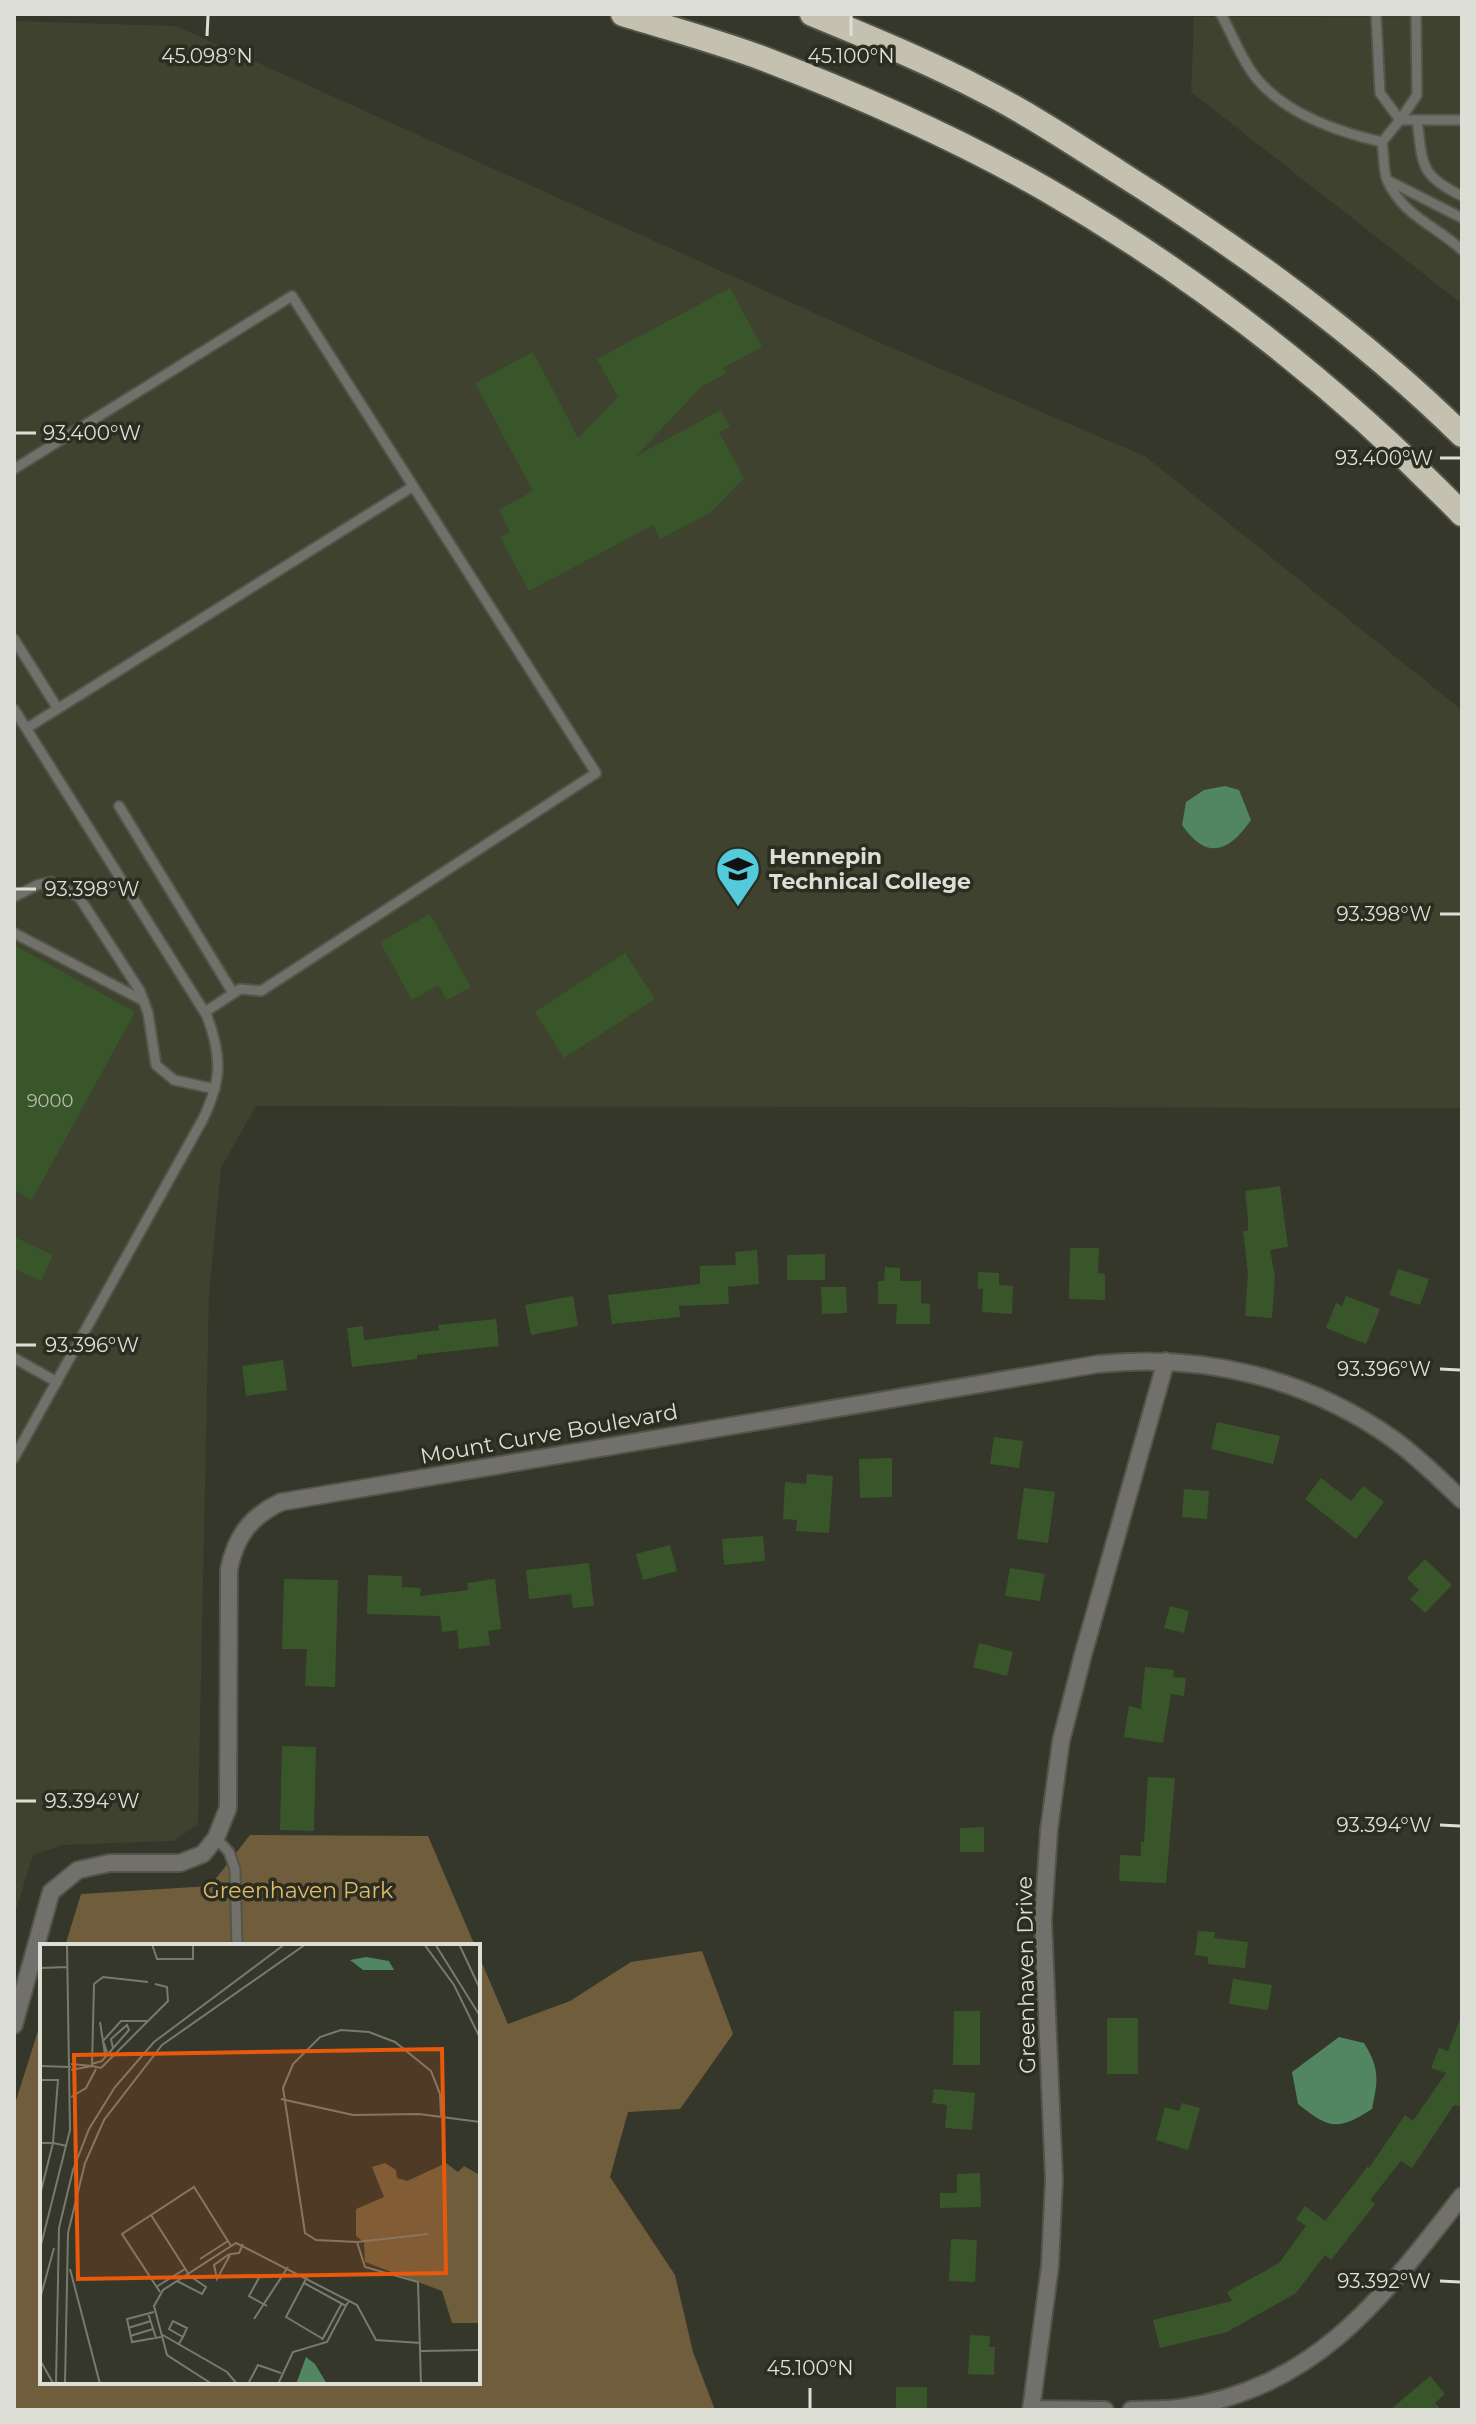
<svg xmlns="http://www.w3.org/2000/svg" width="1476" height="2424" font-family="Montserrat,sans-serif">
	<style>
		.built { fill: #3e422f }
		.green { fill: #6f5d3c }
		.water { fill: #528562 }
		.building { fill: #39562a }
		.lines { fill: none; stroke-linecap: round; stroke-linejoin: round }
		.service-casing { stroke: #525549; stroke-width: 13 }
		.minor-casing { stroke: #525549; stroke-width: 20 }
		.motorway-casing { stroke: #525549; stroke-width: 28 }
		.service { stroke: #71706a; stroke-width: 9 }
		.minor { stroke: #71706a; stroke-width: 16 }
		.motorway { stroke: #c4c1b1; stroke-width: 24 }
		.ticks { fill: none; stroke: #dddfd7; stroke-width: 3 }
		.labels { text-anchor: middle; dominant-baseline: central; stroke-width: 7; stroke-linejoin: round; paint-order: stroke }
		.number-label { font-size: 18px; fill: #b4bdac }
		.poi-label { font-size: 22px; font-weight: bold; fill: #dddfd7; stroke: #2a2d20; text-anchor: start }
		.street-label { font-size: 22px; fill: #dddfd7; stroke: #2a2d20 }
		.park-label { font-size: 22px; fill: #e3b96b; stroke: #2a2d20 }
		.inset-road { fill: none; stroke: #787a6f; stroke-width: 2 }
		.view { fill: #e8590c; fill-opacity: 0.15; stroke: #e8590c; stroke-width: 4 }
		.inset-edge { fill: none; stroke: #dddfd7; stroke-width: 4 }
		.ticks-label { font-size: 20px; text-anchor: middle; fill: #dddfd7; stroke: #2a2d20; stroke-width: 7; stroke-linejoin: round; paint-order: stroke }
	</style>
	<rect width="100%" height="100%" fill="#34372a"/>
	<path class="built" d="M1462 16V304L1191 92 1194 17Z
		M14 21 176 26 899 351 1145 456 1462 710V1108L256 1106 221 1168 209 1295 198 1824 174 1841 63 1845 33 1855 14 1916Z"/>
	<path class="green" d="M250 1835 428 1836 475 1946H65L81 1894 210 1886Z
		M702 1951 733 2034 680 2109 628 2112 610 2177 675 2275 693 2352 715 2410H14V2107L42 2018V2382H478V1954L508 2024 570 2001 631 1962Z"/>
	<path class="water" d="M1225 786 1239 790 1251 820C1229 852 1207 861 1182 825L1186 802 1204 790Z
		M1339 2037 1364 2043C1380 2069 1378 2080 1372 2109 1338 2131 1329 2129 1298 2104L1292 2072Z"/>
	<path class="building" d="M730 288 762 347 723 368 727 373 702 386 636 456 721 410 730 427 719 432 744 478 710 513 660 539 653 525 529 591 500 537 510 532 499 510 533 491 475 383 533 352 578 438 618 397 597 359Z
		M430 914 471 987 447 1000 438 985 412 1000 380 942Z
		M14 945 135 1012 32 1200 14 1190Z
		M625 953 655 999 564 1058 535 1012Z
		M1280 1186 1288 1247 1270 1250 1275 1277 1272 1318 1245 1316 1248 1273 1243 1231H1248V1220L1245 1191Z
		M14 1237 53 1255 41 1281 14 1269Z
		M1070 1248H1099L1098 1273 1105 1274V1300L1069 1299Z
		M757 1250 759 1284 728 1287 729 1304 679 1306 680 1317 612 1324 608 1295 700 1284V1266L736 1265 735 1252Z
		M825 1254V1280H787V1255Z
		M885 1267 900 1268V1281H921V1303L930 1304V1324H896L897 1304H878V1281H884Z
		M1398 1269 1429 1279 1420 1305 1389 1295Z
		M978 1272 999 1273V1285L1013 1286 1012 1314 982 1312 983 1289H978Z
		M821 1287H846L847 1313 822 1314Z
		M573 1296 578 1326 531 1335 525 1305Z
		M1346 1296 1380 1309 1366 1344 1326 1328 1336 1303 1342 1306Z
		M496 1319 499 1346 417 1355V1359L352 1367 347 1328 363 1326 364 1340 439 1330 438 1325Z
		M283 1360 287 1390 246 1396 242 1366Z
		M1217 1422 1280 1436 1273 1464 1211 1449Z
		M994 1437 1023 1441 1019 1468 990 1464Z
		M892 1458V1497L860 1498 859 1459Z
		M807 1474 833 1476 829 1533 796 1531 797 1520 783 1519 785 1482 806 1484Z
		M1321 1478 1351 1501 1363 1486 1384 1502 1356 1539 1305 1499Z
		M1024 1488 1055 1492 1048 1543 1017 1539Z
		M1184 1489 1209 1491 1207 1519 1182 1517Z
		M763 1536 765 1561 724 1565 722 1539Z
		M670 1545 677 1571 643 1580 636 1554Z
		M1425 1559 1452 1585 1425 1613 1410 1599 1419 1590 1407 1578Z
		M589 1563 594 1606 573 1608 571 1594 529 1599 526 1570Z
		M1010 1568 1045 1574 1040 1601 1005 1596Z
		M368 1575 402 1576V1587L421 1588 420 1596 468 1590 467 1583 495 1579 501 1629 488 1631 490 1645 459 1649 457 1630 442 1632 440 1616 367 1614Z
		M284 1579 338 1580 335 1687 305 1686 307 1649H282Z
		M1170 1606 1189 1611 1184 1633 1164 1628Z
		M979 1643 1013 1652 1007 1676 973 1667Z
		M1145 1667 1174 1670 1173 1677 1186 1678 1184 1696 1171 1694 1163 1743 1124 1737 1129 1706 1141 1709Z
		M282 1746 316 1747 314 1831 280 1830Z
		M1148 1777 1175 1778 1166 1883 1119 1881 1120 1855 1141 1856V1842H1144Z
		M984 1827V1852H960V1828Z
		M1198 1931 1215 1932 1214 1938 1248 1942 1245 1968 1208 1964V1957L1195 1955Z
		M1233 1979 1272 1985 1268 2010 1229 2004Z
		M954 2011H980V2065H953Z
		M1107 2018H1138V2074H1107Z
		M1460 2019H1462V2107L1454 2105 1412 2168 1401 2161 1370 2200 1375 2204 1331 2260 1325 2255 1296 2293 1227 2332 1160 2348 1153 2320 1232 2301 1227 2292 1279 2263 1306 2226 1296 2219 1305 2206 1325 2221 1368 2166 1369 2168 1405 2115 1413 2121 1446 2073 1431 2068 1439 2048 1448 2051Z
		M934 2089 975 2093 972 2130 945 2128 947 2105 932 2103Z
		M1182 2103 1200 2108 1188 2150 1156 2140 1165 2107 1179 2111Z
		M980 2173 981 2207 940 2208V2193H957V2174Z
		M951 2239 977 2240 975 2282 949 2281Z
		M970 2335 990 2336 989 2347H995L994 2375 968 2374Z
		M1430 2376 1445 2394 1435 2403 1441 2410H1390Z
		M896 2387H927V2410H896Z"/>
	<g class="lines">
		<g class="service-casing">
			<path id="service" d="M1221 14C1232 34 1242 61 1257 79 1287 115 1338 132 1382 142
				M1376 14 1380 93 1400 120 1417 95 1416 14
				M1417 120C1423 165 1419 175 1462 196
				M1462 120H1400L1382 142C1384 153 1383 170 1387 180 1403 216 1435 225 1462 250
				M1389 181 1462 218
				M14 469 292 296 596 773 261 991 240 989 205 1012
				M14 639 58 709
				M14 709 207 1016C222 1057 222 1079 203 1119L14 1458
				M27 728 412 487
				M119 806 233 993
				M14 897 37 885 51 882 79 897 140 991 148 1013 156 1065 174 1080 215 1089
				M14 933 144 1001
				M14 1358 57 1382
				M216 1838 229 1852 235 1869 237 1946"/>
		</g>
		<g class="minor-casing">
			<path id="minor" d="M14 2025 51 1892 78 1870 110 1863H180L203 1854 216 1838 228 1808 229 1569C236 1536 250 1517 281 1502L1098 1364C1203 1353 1307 1378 1393 1439 1418 1457 1440 1479 1462 1500
				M1031 2409 1105 2410
				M1031 2410 1050 2266 1054 2179 1043 1920 1049 1830 1061 1741 1083 1655 1166 1361
				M1131 2410C1147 2409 1164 2410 1180 2408 1317 2388 1383 2297 1462 2196"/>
		</g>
		<g class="motorway-casing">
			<path id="motorway" d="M623 14C671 29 720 42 767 60 863 97 958 139 1047 190 1199 278 1340 389 1462 514
				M812 14C870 38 929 62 984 91 1031 115 1076 145 1120 173 1242 250 1359 334 1462 435"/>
		</g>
		<use href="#service" class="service"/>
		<use href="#minor" class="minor"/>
		<use href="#motorway" class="motorway"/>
	</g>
	<path class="ticks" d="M207 36 208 16M851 36V16M16 433H36M1440 458H1460M16 889H36M1440 914H1460M16 1345H36M1440 1369 1460 1370M16 1801H36M1440 1825 1460 1826M1440 2281 1460 2282M810 2408V2388"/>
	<defs>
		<g id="university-pin" transform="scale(2.3)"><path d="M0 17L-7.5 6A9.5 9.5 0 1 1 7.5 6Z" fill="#53cbdb" stroke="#2a2d20"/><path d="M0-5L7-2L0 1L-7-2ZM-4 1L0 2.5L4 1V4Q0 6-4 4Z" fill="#111"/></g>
	</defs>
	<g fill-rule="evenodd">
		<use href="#university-pin" x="738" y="869"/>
	</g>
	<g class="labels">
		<g class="number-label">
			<text x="50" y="1101">9000</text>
		</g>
		<g class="poi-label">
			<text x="769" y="856">Hennepin<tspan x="769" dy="25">Technical College</tspan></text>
		</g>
		<g class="street-label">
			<text transform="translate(549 1434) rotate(-10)">Mount Curve Boulevard</text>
			<text transform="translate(1026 1975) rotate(-91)">Greenhaven Drive</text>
		</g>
		<g class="park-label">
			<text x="298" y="1890">Greenhaven Park</text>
		</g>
	</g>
	<g transform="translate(40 1944)">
		<rect width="440" height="440" fill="#34372a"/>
		<path d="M345 219 356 226 357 234 367 237 406 219 418 228 424 222 440 231V379H412L402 347 325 318 324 298 316 292V265L344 253 332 223Z" fill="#6f5d3c"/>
		<path d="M326 13 349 17 354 26H323L310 16ZM266 413 275 420 287 440H256Z" fill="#528562"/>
		<path class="inset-road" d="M112 0 117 15H153V0M384 0 414 41 440 94M395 0 440 72M419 0 440 45M0 24 28 23M60 78 65 110M67 108 63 97 81 77H107M31 120 52 122 31 126M52 120 62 117 89 86 87 81 71 95 73 104M0 122 31 123M61 124 52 122 54 40 63 33 108 38M61 124 128 57 127 43 115 40M0 136H18L13 199 27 202M31 153 46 144 56 125M241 155 313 171 379 170 440 178M0 199H13L0 251M111 271 148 329M317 298 388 290M0 305 30 186 27 0M190 311 177 335 174 321 188 311 191 310 199 309 203 300M160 315 188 297M30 325 60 440M220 332 209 352 227 362M267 333 246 373 283 395M137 337 162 350 166 343 147 330M264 339 306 362M116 343 145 325M120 348 82 290 154 243 191 302M0 355 14 304M114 368 87 375 92 398 121 393M108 369 116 394M214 375 248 323M88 384 111 377M121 390 187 428 197 440M90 392 113 385M282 396 302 359M138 401 143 393 147 384 133 377 129 385 143 393M381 407 440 406M0 416 13 439M16 440 19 284 33 226 49 185 75 143 114 98 245 0M25 440 28 289 45 219 64 176 122 101 266 0M172 440 127 411 114 362 123 346 196 299 317 361 336 396 381 399M208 440 218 421 241 429M238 440 253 408 287 398 309 356M381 440 378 338 325 323 317 298 276 296 265 289 243 144 253 120 280 93 301 86 329 88 355 98 391 127 400 150 401 172"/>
		<path class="view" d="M402 105 406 329 38 335 34 111Z"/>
		<rect width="440" height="440" class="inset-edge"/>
	</g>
	<g class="ticks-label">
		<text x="207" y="63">45.098°N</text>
		<text x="851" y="63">45.100°N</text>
		<text x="92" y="440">93.400°W</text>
		<text x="1384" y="465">93.400°W</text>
		<text x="92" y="896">93.398°W</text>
		<text x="1384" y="921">93.398°W</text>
		<text x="92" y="1352">93.396°W</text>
		<text x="1384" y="1376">93.396°W</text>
		<text x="92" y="1808">93.394°W</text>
		<text x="1384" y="1832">93.394°W</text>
		<text x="1384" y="2288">93.392°W</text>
		<text x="810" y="2375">45.100°N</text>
	</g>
	<rect width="1476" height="2424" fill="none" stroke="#dddfd7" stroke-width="32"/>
</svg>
